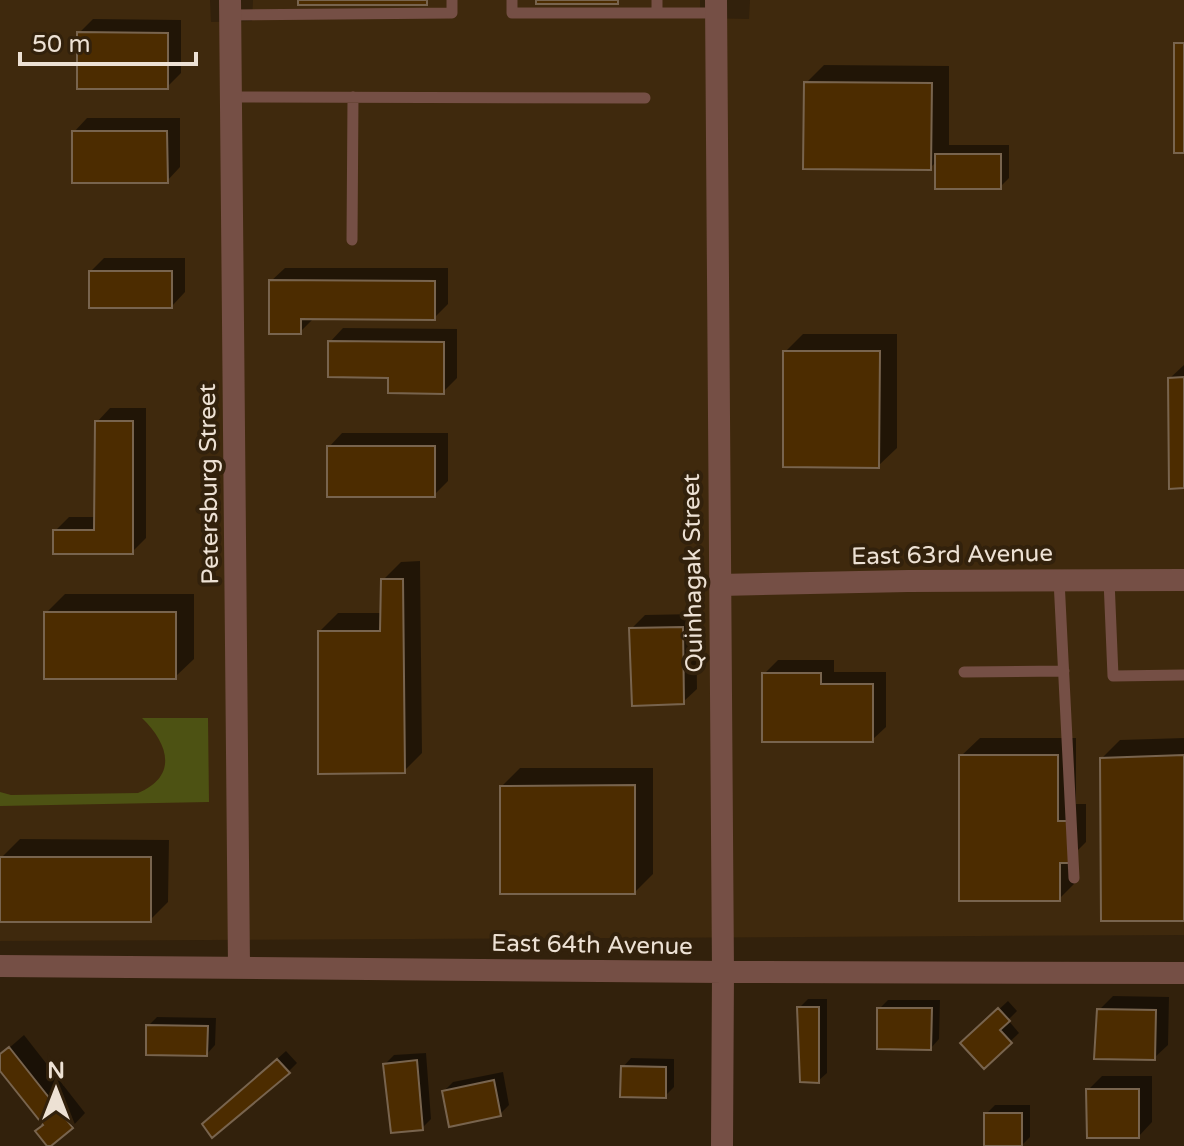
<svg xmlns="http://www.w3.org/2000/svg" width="1184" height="1146" font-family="'Varela Round',sans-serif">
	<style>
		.built { fill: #3f290d }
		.green { fill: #4d5213 }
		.shadow { fill: #0007 }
		.building { fill: #4c2c00; stroke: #78644e; stroke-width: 2 }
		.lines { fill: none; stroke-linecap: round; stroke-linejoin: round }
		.service { stroke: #754f45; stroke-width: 11 }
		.minor { stroke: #754f45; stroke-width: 22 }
		.labels { text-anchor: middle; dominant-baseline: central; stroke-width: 8; stroke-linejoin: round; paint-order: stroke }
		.street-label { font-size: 24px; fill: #ede1d4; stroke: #32210c }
	</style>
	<rect width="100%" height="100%" fill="#32210c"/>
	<path class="built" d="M0 0H210L211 22 252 21 253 0H700V18L749 19 750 0H1184V935L0 941Z"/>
	<path class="green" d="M142 718H208L209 802 0 806V792L11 795 138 793C179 776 168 743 142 718Z"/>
	<path class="shadow" d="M93 19 181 20V73L167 87 79 33Z
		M824 65 949 66V145H1009V178L1000 187 937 161 930 168 806 83Z
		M87 118H180V167L167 181 74 132Z
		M104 258H185V292L172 306 91 271Z
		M285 268H448V304L434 318 315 317 300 332 271 281Z
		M343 328 457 329V378L443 392 390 376 330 342Z
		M803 334H897V448L878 466 785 352Z
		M1184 365V486L1170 378Z
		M110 408H146V538L132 552 55 531 69 517H96L97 422Z
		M342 433H448V481L434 495 329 447Z
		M420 561 422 753 404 771 320 631 338 613H382L383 580 401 562Z
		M65 594H194V659L175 677 46 613Z
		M696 614 697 689 683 702 631 629 645 615Z
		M778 660H834V672H886V727L872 740 764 674Z
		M980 738H1076V804H1086V842L1077 851V881L1059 899 961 756Z
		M1184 738V919L1102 758 1120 740Z
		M520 768H653V874L635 892 502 786Z
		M20 839 169 840 168 902 150 920 1 858Z
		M1113 996 1169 997 1168 1045 1154 1058 1099 1010Z
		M808 999H827V1073L818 1081 799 1008Z
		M888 1000H940L939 1039 931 1048 879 1009Z
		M1008 1001 1017 1011 1008 1020 1019 1033 984 1066 963 1043Z
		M157 1017 216 1018 215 1045 207 1054 148 1026Z
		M24 1035 85 1113 72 1127 45 1125 0 1068V1056Z
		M286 1051 297 1063 288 1072 213 1116Z
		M426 1053 431 1119 422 1128 385 1064 394 1055Z
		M631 1058 674 1059V1087L665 1096 623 1067Z
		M503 1072 509 1105 500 1114 444 1091 453 1082Z
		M1102 1076H1152V1122L1139 1136 1088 1090Z
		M995 1105H1030V1137L1021 1146H986V1114Z"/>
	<path class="building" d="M298 0H427V5H298Z
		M536 0H618V4H536Z
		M77 32 168 33V89H77Z
		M1174 43H1184V153H1174Z
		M804 82 932 83 931 170 803 169Z
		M72 131H167L168 183H72Z
		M935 154H1001V189H935Z
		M89 271H172V308H89Z
		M269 280 435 281V320L301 319V334H269Z
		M328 341 444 342V394L388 393V378L328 377Z
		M783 351H880L879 468 783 467Z
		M1184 377V488L1169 489 1168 378Z
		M95 421H133V554H53V530H94Z
		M327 446H435V497H327Z
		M381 579H403L405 773 318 774V631H380Z
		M44 612H176V679H44Z
		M683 627 684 704 632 706 629 628Z
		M762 673H821V684H873V742H762Z
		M959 755H1058V821H1069V863H1060V901H959Z
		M1184 755V921H1101L1100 758Z
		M635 785V894H500V786Z
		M0 857H151V922H0Z
		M797 1007H819V1083L800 1082Z
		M877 1008H932L931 1050 877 1049Z
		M998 1008 1010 1021 1000 1030 1012 1043 984 1069 960 1043Z
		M1097 1009 1156 1010 1155 1060 1094 1059Z
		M146 1025 208 1026 207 1056 146 1055Z
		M9 1047 73 1128 51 1146H47L35 1131 43 1125 0 1071V1054Z
		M277 1059 290 1073 212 1138 202 1124Z
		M417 1060 423 1130 391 1133 383 1064Z
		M621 1066 666 1067V1098L620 1097Z
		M494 1080 501 1116 449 1127 442 1091Z
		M1086 1089H1139V1138H1087Z
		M984 1113H1022V1146H984Z"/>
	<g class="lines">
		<path class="service" d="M512 0V13H716
			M657 0V13
			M230 15 452 13V0
			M231 97 645 98
			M352 240 353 97
			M1059 580 1074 878
			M1109 580 1113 676 1184 675
			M964 672 1064 671"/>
		<path class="minor" d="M230 0 239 967
			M716 0 723 972 722 1146
			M720 585 908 581 1184 580
			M0 966 723 972 1184 973"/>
	</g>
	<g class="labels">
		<g class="street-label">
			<text transform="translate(209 484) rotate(-91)">Petersburg Street</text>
			<text transform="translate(952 555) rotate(-1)">East 63rd Avenue</text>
			<text transform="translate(693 573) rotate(-91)">Quinhagak Street</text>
			<text transform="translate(592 945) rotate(1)">East 64th Avenue</text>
		</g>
	</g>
	<g transform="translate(56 1090)" stroke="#32210c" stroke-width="6" paint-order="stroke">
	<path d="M0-6L14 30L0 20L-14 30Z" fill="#ede1d4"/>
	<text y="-12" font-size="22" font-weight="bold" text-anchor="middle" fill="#ede1d4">N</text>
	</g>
	<path d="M20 52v12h176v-12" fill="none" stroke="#ede1d4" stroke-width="4"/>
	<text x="32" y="52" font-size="24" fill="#ede1d4" stroke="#32210c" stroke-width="6" paint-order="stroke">50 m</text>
</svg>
